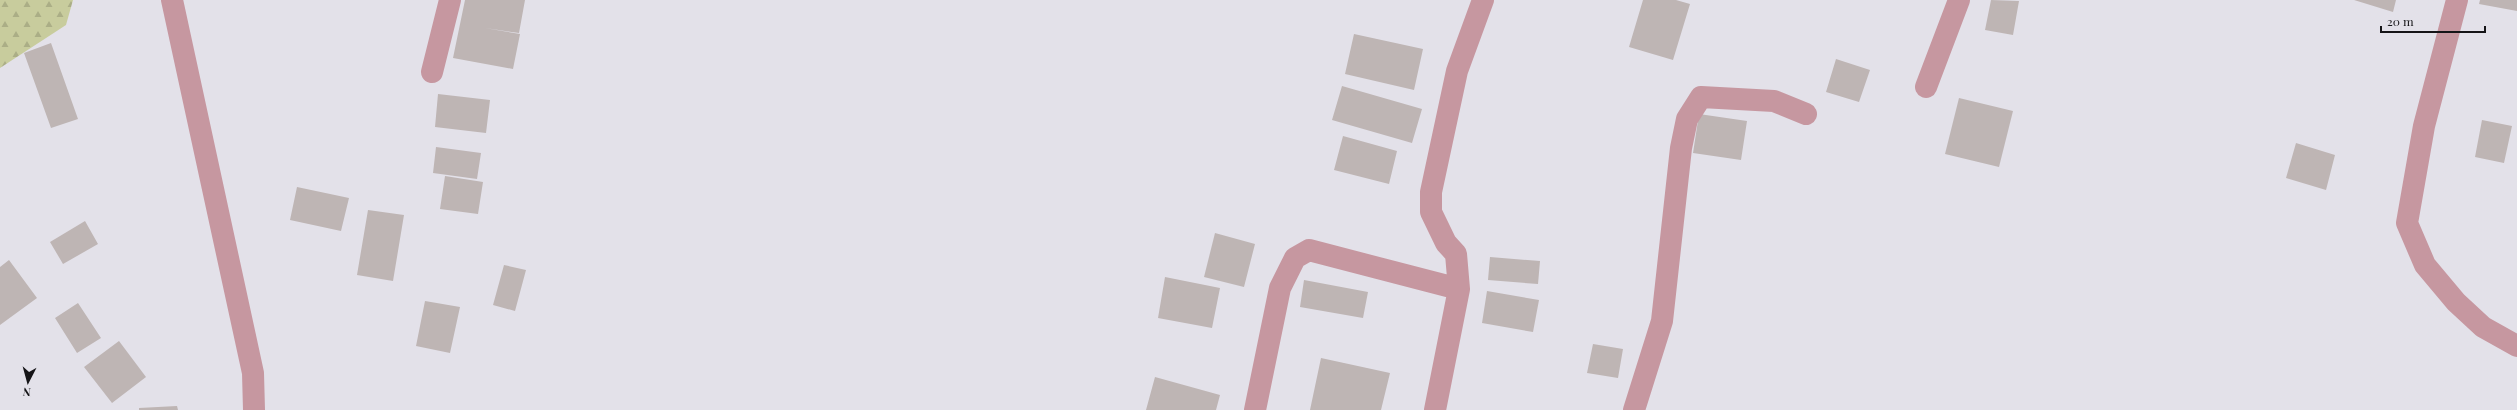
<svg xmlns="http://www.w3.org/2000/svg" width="2517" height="410" font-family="'Playfair Display',serif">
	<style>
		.forest { fill: url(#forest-firs) }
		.building { fill: #beb5b4 }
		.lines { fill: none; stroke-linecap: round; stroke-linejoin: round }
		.street { stroke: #c697a0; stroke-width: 22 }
	</style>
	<defs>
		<pattern id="forest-firs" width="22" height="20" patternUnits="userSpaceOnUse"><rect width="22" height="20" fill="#c8cc9d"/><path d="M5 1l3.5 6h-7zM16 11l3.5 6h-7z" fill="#abae86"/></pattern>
	</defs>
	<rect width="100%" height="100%" fill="#e3e1e9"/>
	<path class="forest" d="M0 0H73L66 25 0 68Z"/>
	<path class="building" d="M465 0H525L519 33 485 28 520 34 513 69 453 58Z
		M1643 0H1676L1690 4 1673 60 1629 47Z
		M1991 0 2019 1 2013 35 1985 30Z
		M2354 0H2396L2393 12Z
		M2480 0H2517V11L2479 4Z
		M1354 34 1423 49 1414 90 1345 74Z
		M51 43 78 119 51 128 24 53Z
		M1836 59 1870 70 1859 102 1826 92Z
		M1342 86 1422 109 1412 143 1332 120Z
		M438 94 490 100 486 133 435 127Z
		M1959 98 2013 111 1999 167 1945 154Z
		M1699 114 1747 121 1741 160 1693 153Z
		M2482 120 2512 126 2504 163 2475 157Z
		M1343 136 1397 151 1389 184 1334 170Z
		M2296 143 2335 155 2326 190 2286 178Z
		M436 147 481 153 477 179 433 173Z
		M445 176 483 182 478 214 440 209Z
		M297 187 349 198 341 231 290 220Z
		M368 210 404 215 393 281 357 275Z
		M85 221 98 244 63 264 50 242Z
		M1215 233 1255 244 1244 287 1204 277Z
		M1490 257 1540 261 1538 284 1488 280Z
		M9 260 37 298 0 325V267Z
		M504 265 526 270 515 311 493 305Z
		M1165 277 1220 288 1212 328 1158 318Z
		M1304 280 1368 292 1363 318 1300 307Z
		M1487 291 1539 300 1533 332 1482 323Z
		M425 301 460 307 450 353 416 346Z
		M78 303 101 338 77 353 55 318Z
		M119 341 146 377 112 403 84 367Z
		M1593 344 1623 349 1618 378 1587 373Z
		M1321 358 1390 373 1381 410H1310Z
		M1155 377 1220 395 1216 410H1146Z
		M177 406 178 410H139V408Z"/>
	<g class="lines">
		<path class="street" d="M172 0 253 373 254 410
			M2457 0 2424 126 2407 223 2425 265 2456 302 2483 327 2517 346
			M432 72 450 0
			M1926 87 1959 0
			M1255 410 1280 288 1295 258 1309 250 1459 289
			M1435 410 1459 289 1456 254 1446 243 1431 212V192L1457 71 1483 0
			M1634 410 1662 321 1681 148 1687 119 1701 97 1774 101 1806 114"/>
	</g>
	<g transform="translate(28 382) rotate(186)" stroke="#e3e1e9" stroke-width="3" paint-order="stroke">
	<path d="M0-3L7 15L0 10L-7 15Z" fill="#151417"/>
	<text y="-6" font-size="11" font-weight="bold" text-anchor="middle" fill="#151417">N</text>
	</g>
	<path d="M2381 26v6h104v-6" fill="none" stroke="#151417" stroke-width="2"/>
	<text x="2387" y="26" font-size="12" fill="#151417" stroke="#e3e1e9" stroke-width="3" paint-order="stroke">20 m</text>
</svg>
